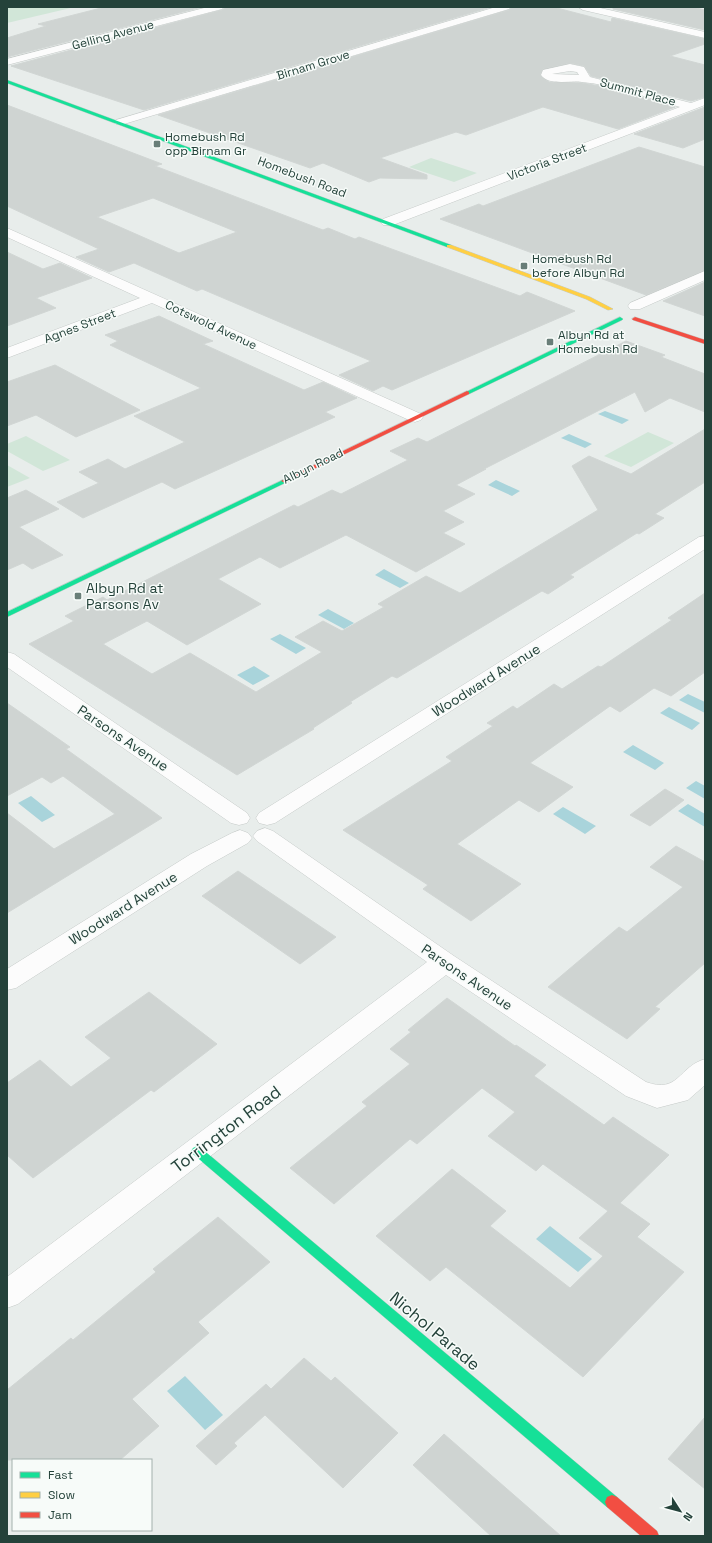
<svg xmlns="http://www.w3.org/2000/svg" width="712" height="1543" font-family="'Space Grotesk',sans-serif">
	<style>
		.green { fill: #d1e6d8 }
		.water { fill: #a9d4db }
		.building { fill: #cfd4d2; stroke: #d1d6d4; fill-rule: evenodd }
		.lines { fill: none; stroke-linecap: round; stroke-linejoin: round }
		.street-casing { stroke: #c5cac8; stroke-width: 1 }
		.fast-casing { stroke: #c3cbc8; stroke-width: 1 }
		.slow-casing { stroke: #c3cbc8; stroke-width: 1 }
		.jam-casing { stroke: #c3cbc8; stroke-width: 1 }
		.street { fill: #fcfcfc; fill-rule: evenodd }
		.fast { fill: #16e098; fill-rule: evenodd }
		.slow { fill: #ffcf43; fill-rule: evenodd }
		.jam { fill: #f24e42; fill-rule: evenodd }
		.poi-dot { fill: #697e78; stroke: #f7fbf9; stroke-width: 1.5 }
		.labels { text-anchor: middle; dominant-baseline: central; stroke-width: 3; stroke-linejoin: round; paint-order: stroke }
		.far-street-label { font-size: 12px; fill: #24423a; stroke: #f7fbf9 }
		.far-poi-label { font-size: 12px; fill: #24423a; stroke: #f7fbf9; text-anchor: start }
		.poi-label { font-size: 14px; fill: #24423a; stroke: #f7fbf9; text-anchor: start }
		.street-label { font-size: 14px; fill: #24423a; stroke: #f7fbf9 }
		.near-street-label { font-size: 17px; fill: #24423a; stroke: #f7fbf9 }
	</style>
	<rect width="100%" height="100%" fill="#e8edeb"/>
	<path class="green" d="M7 7H75L7 23Z
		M431 158 477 173 454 182 409 167Z
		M648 432 674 443 631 467 604 456Z
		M26 436 70 460 43 471 7 451V444Z
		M7 465 30 478 7 487Z"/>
	<path class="water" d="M605 411 629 420 622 424 598 414Z
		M569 434 592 444 585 448 561 438Z
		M496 480 520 491 512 496 488 485Z
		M384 569 409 583 400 588 375 575Z
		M328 609 354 623 344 629 318 615Z
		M280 634 306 648 296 654 270 639Z
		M254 666 270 676 253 685 237 675Z
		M688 694 705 702V713L679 700Z
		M669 707 700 723 692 730 660 713Z
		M633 745 664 763 655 770 623 752Z
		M696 781 705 786V799L686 788Z
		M31 796 55 815 42 822 18 803Z
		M688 804 705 814V827L678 811Z
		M563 807 596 826 585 834 553 814Z
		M550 1226 592 1259 578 1272 536 1239Z
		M185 1376 223 1415 205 1430 167 1391Z"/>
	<path class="building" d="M105 7H202L7 57V38L46 26 38 24Z
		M226 7H491L144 110 11 66 222 10Z
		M512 7H553L611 22 612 18 705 39V44L670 56 705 65V97L691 101 591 76 584 66 570 63 543 69 540 75 549 82 582 83 606 87 675 107 618 129 543 107 466 135 456 132 380 158 427 175V179L380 178 369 182 323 163 310 168 158 115 509 10Z
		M613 7H692L705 10V30L613 9Z
		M7 105 162 164 155 166 323 230 328 228 355 239 359 237 520 296 527 292 575 311 392 390 383 386 373 391 339 375 371 361 202 289 197 291 134 263 109 272 76 257 99 249 7 206ZM153 198 237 232 179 253 97 217Z
		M705 107V139L683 148 634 134Z
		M639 147 705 167V270L646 295 440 219 479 204 483 206Z
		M7 252 43 269 60 263 92 278 36 298 56 308 7 326Z
		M705 282V316L663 301Z
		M159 316 213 341 203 344 304 390 323 382 357 398 325 412 335 417 175 489 162 482 83 518 57 502 99 483 79 472 108 459 125 469 185 442 134 416 201 388 110 345 118 341 105 335Z
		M626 341 665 355 661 357 705 374V412L670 398 645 412 635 392 484 469H486L456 485 475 494 443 511 464 522 443 533 465 544 416 572 346 535 280 568 260 557 218 579 261 604 187 645 147 621 103 644 152 674 190 653 256 692 322 652 295 637 323 621 342 631 384 607 378 604 426 576 460 593 598 510 572 466 589 456 631 474 705 429V482L655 514 664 518 639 534 637 533 570 575 574 577 548 594 542 591 397 678 392 676 350 702 352 703 313 728 314 729 237 775 29 644 74 621 65 616 103 597 107 600 294 505 298 507 332 490 341 494 408 460 390 451 418 438 427 442Z
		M55 365 140 410 76 437 36 415 7 426V382Z
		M26 490 59 509 19 527 63 555 32 569 23 563 7 570V498Z
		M705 593V672L671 696 654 688 620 712 610 706 530 763 573 787 539 812 519 800 457 844 521 884 471 921 423 889 428 885 343 830 452 761 446 757 493 726 487 723 513 706 517 709 554 684 562 689 598 666 601 667 672 620 668 618Z
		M7 703 70 747 66 749 162 818 7 913V813L54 849 115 814 63 776 51 783 42 777 7 796Z
		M665 789 684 800 650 826 630 815Z
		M676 846 705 862V963L655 1007 660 1009 627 1039 548 987 619 927 627 932 683 887 650 867Z
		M238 871 336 937 300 964 202 896Z
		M149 992 217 1044 154 1092 151 1090 33 1178 7 1155V1083L40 1060 71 1087 111 1058 85 1037Z
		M447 998 515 1046 516 1045 546 1065 534 1076 604 1125 613 1117 669 1155 620 1203 650 1224 637 1237 684 1272 583 1377 446 1267 430 1281 376 1236 452 1169 506 1211 490 1226 570 1288 603 1256 579 1238 608 1211 543 1164 536 1171 488 1136 515 1112 482 1088 417 1144 410 1139 334 1204 290 1168 367 1106 362 1102 410 1064 390 1049 411 1032 408 1030Z
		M218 1217 270 1262 198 1322 209 1333 132 1399 159 1426 120 1460H7V1390L71 1338 73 1340 156 1272 153 1269Z
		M304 1358 331 1381 335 1377 398 1433 343 1488 265 1415 234 1443 237 1446 216 1465 196 1446 266 1384 271 1389Z
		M705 1417V1489L668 1459Z
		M444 1434 561 1536H491L413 1465Z"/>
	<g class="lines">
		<g class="street-casing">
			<path id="street" d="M208 7H224L222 9 7 65V59Z
				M496 7H511L509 9 124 124H116L114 122 116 120Z
				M578 7H596L705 32V38L583 10Z
				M570 64 584 67 590 77 691 103 705 98V105L393 225H383L381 222 383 219 680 107C648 98 615 85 582 82 570 80 549 86 541 75L543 70ZM570 71 577 72 579 75 552 74Z
				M7 228 421 414 423 417 421 420 415 422 409 420 152 303 7 358V348L140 298 7 237Z
				M705 271V280L640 309H630L628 306 630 303Z
				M705 536V549L275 823 267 825 259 823 256 818 259 813 699 537Z
				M7 652 14 654 247 813 250 818 247 823 239 825 231 823 7 667Z
				M265 828 273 831 454 956 646 1082C679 1094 678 1067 705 1059V1085L688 1100 657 1108 626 1096 446 975 18 1304 7 1308V1277L427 962 257 841 253 836 257 831Z
				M240 830 248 833 252 838 248 843 207 866 16 988 7 990V969L191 854 232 833Z"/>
		</g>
		<g class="fast-casing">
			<path id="fast" d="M7 80 451 245 452 246 447 247 7 83Z
				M620 317 623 319 622 320 469 394 464 393Z
				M285 479 287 480V482L7 617V612Z
				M197 1146 201 1148 617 1497 619 1502 617 1507 612 1509 607 1507 193 1154 191 1151 193 1148Z"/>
		</g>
		<g class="slow-casing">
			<path id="slow" d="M447 245H451L590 297 613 309 608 310 586 299 447 247Z"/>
		</g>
		<g class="jam-casing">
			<path id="jam" d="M635 317 705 340V344L633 320 632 319Z
				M467 391 469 392V394L287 482 285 483 281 481Z
				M612 1495 617 1497 657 1531 659 1536H641L607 1507 605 1502 607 1497Z"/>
		</g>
		<use href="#street" class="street"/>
		<use href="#fast" class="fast"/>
		<use href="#slow" class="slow"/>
		<use href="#jam" class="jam"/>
	</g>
	<g class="poi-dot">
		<rect x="153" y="140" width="8" height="8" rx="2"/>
		<rect x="520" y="262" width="8" height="8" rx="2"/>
		<rect x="546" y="338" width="8" height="8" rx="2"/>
		<rect x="74" y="592" width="8" height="8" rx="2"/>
	</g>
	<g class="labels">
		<g class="far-street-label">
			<text transform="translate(113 35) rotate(-15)">Gelling Avenue</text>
			<text transform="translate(313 65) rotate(-17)">Birnam Grove</text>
			<text transform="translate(638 92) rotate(15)">Summit Place</text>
			<text transform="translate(547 162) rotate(-21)">Victoria Street</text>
			<text transform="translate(302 177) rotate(21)">Homebush Road</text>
			<text transform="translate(211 325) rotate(25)">Cotswold Avenue</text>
			<text transform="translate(80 326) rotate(-21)">Agnes Street</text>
			<text transform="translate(313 466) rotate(-26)">Albyn Road</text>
		</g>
		<g class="far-poi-label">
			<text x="165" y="137">Homebush Rd<tspan x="165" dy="14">opp Birnam Gr</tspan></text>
			<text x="532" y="259">Homebush Rd<tspan x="532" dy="14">before Albyn Rd</tspan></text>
			<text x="558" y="335">Albyn Rd at<tspan x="558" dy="14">Homebush Rd</tspan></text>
		</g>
		<g class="poi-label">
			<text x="86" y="588">Albyn Rd at<tspan x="86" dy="16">Parsons Av</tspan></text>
		</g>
		<g class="street-label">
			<text transform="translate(486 680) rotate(-32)">Woodward Avenue</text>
			<text transform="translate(123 738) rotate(34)">Parsons Avenue</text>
			<text transform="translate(123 908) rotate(-32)">Woodward Avenue</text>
			<text transform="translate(467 977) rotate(34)">Parsons Avenue</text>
		</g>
		<g class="near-street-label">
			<text transform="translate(226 1129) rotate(-37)">Torrington Road</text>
			<text transform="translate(435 1331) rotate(40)">Nichol Parade</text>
		</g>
	</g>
	<rect width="712" height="1543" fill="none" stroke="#24423a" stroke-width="16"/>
	<rect x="12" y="1459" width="140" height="72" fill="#f7fbf9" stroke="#a3b1ad"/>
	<rect x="20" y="1472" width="20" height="6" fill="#16e098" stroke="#a3b1ad"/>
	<text x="48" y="1479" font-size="12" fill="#24423a">Fast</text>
	<rect x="20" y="1492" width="20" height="6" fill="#ffcf43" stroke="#a3b1ad"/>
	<text x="48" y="1499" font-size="12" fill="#24423a">Slow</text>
	<rect x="20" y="1512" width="20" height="6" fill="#f24e42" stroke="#a3b1ad"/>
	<text x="48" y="1519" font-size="12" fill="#24423a">Jam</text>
	<g transform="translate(680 1511) rotate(126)" stroke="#f7fbf9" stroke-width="3" paint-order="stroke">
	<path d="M0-3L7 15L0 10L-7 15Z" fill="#24423a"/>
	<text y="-6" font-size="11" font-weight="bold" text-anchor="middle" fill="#24423a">N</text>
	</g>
</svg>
